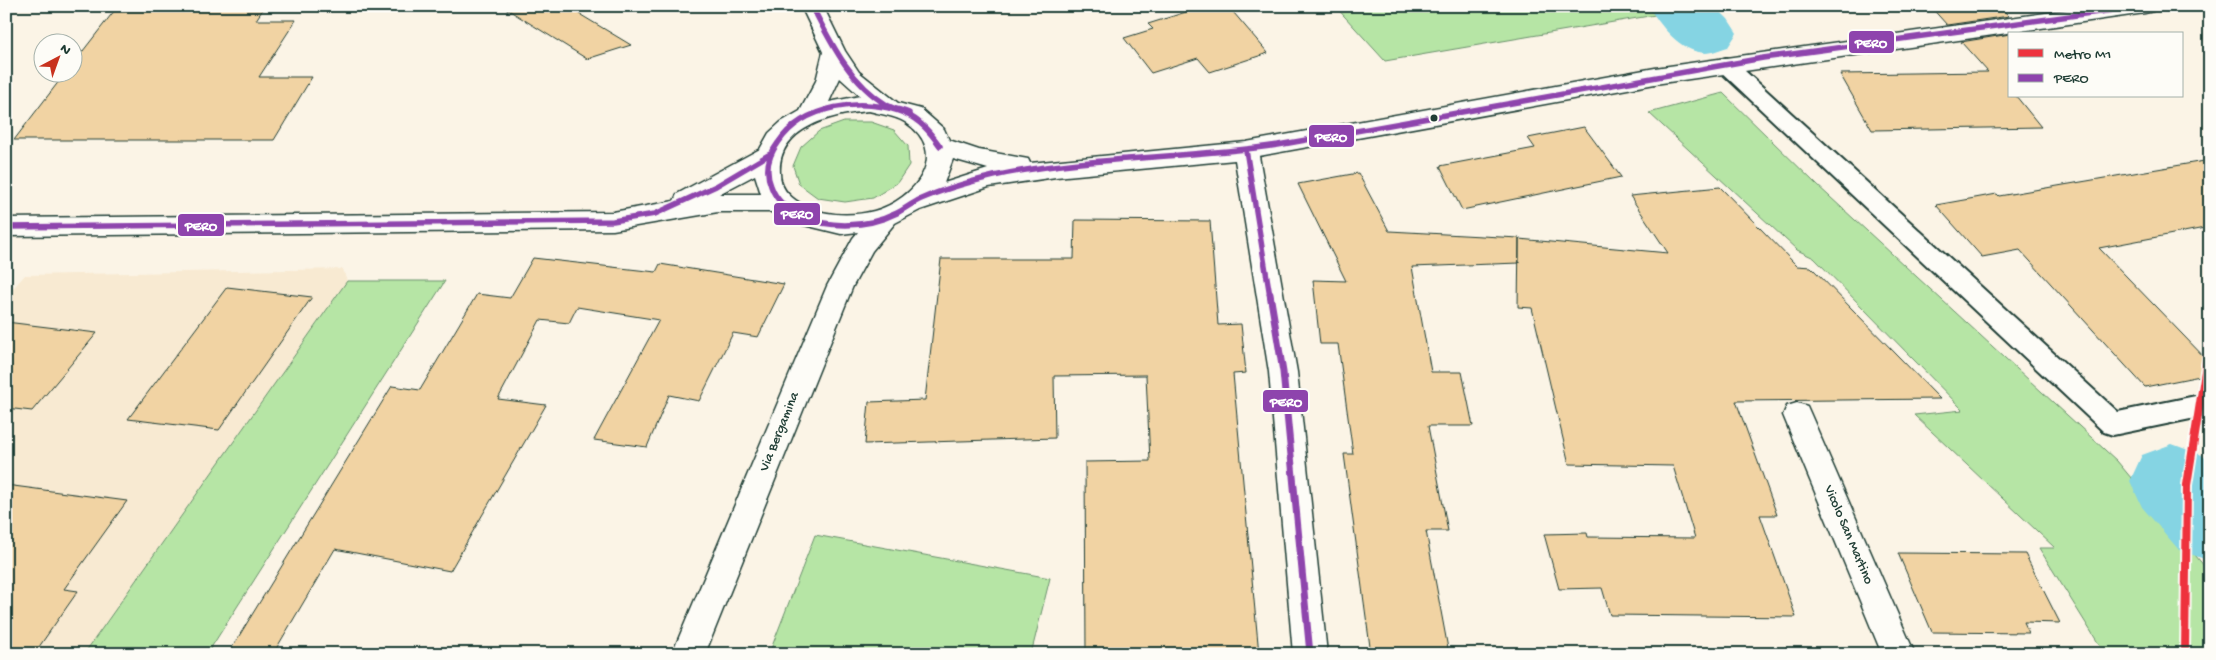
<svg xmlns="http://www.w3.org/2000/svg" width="2216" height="660" font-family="'Gochi Hand',sans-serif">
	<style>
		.built { fill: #f8ead2 }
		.green { fill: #b6e5a5; stroke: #6a916c }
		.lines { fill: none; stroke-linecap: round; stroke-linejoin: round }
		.river { fill: #85d4e3; fill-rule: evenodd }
		.building { fill: #f1d3a3; stroke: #1f3d34 }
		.lane-casing { stroke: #1f3d34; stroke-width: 4 }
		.street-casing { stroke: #1f3d34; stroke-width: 3 }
		.lane { fill: #fdfcf7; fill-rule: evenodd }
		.street { fill: #fdfcf7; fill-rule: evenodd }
		.bus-1-far1-casing { stroke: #fdfcf7; stroke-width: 9 }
		.bus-1-casing { stroke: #fdfcf7; stroke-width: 11 }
		.bus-1-far1 { stroke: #8e44ad; stroke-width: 5.5 }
		.bus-1 { stroke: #8e44ad; stroke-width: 7 }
		.metro-1-casing { stroke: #fdfcf7; stroke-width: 12 }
		.metro-1 { stroke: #ee333e; stroke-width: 8 }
		.bus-dot { fill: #1f3d34; stroke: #fdfcf7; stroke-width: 2 }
		.labels { text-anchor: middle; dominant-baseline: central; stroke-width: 4.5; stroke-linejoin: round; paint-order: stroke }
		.street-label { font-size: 14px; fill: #1f3d34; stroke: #fdfcf7 }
		.line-badge { stroke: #fdfcf7; stroke-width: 2 }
		.badge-label { font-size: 14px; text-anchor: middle; font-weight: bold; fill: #fff }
	</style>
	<rect width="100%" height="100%" fill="#fbf4e6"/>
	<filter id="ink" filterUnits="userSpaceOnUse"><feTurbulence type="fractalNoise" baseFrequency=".02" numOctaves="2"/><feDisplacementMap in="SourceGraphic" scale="10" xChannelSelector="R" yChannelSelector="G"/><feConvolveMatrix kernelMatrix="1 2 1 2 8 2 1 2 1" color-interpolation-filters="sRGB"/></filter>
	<g filter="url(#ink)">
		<path class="built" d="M343 269 347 281 84 654H6V296L25 275Z"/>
		<path class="green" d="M1335 6H1646L1655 15 1385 61Z
			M1723 93 1817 185 2117 461 2210 573V654H2105L2039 548H2055L1914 415 1963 410 1814 258 1797 250 1649 113Z
			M844 122H871L894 130 908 146 909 165 897 183 873 198 845 202 818 198 799 184 793 166 801 147 819 131Z
			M347 281H445L207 654H84Z
			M815 535 1050 578 1031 654H769Z"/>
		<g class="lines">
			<path class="river" d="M1648 6H1715L1728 19 1737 33 1728 47C1721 49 1712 53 1705 53 1679 51 1661 26 1648 6Z
				M2172 444 2202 455 2210 463V561L2179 550 2142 507 2130 481 2142 455Z"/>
		</g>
		<path class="building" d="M118 6H265L256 20H296L259 77H312L274 140H14L66 72H72V65Z
			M502 6H566L631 45 587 59Z
			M1205 6H1228L1268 53 1210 72 1198 58 1151 73 1124 38 1153 29 1148 24Z
			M1930 6H1999L2009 16 1947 25Z
			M2010 34V96H2016L2041 127 1872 130 1840 74 1988 72 1961 42Z
			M1584 127 1621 177 1462 210 1440 166 1535 148 1528 138Z
			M2210 160V227L2099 248 2210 363V374L2145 387 2020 250 1982 257 1936 205 1997 194 1999 196Z
			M1358 173 1389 231 1519 238V263L1412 267 1431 372H1462L1473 426H1428L1448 531H1426L1449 654H1371L1344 454H1353L1338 344H1320L1313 280 1346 281 1298 184Z
			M1720 187 1797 266 1811 267 1940 399 1736 401 1777 515H1760L1796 617 1610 615 1602 588 1559 589 1544 534 1587 533 1588 537 1695 538 1673 466 1569 464 1532 308 1518 307 1519 239 1668 253 1630 196Z
			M1075 220 1210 221 1218 325 1241 324 1246 373 1233 374 1259 654H1086L1085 462 1150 461 1146 375 1054 376 1055 438 865 444 869 402 925 400 941 259H1074Z
			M533 258 656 272 660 264 784 284 758 337 733 333 699 401 669 395 647 447 594 440 659 320 577 307 569 323 540 320 498 399 546 405 450 571 335 549 273 654H228L392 386 420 390 477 294 510 298Z
			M227 287 312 297 219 430 128 419Z
			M6 322 97 333 32 411 6 408Z
			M6 485 127 501 64 589 78 591 34 654H6Z
			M1898 553 2025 554 2060 623 2024 622 2029 633 1932 632Z"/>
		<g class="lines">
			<g class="lane-casing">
				<path id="lane" d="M1726 58 1733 60 2118 412 2210 393V415L2113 435 2104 432 1719 70 1716 65 1719 60Z"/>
			</g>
			<g class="street-casing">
				<path id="street" d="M801 6H823L845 51 859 72 898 103 921 109 944 129 949 140 979 150 1028 159 1030 163 1246 142 1655 68 2095 6H2156L2153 11 2145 13 1655 84 1259 156 1297 372 1327 654H1293L1269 372 1235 160 1056 177 989 187 920 210 895 223 872 251 853 286 705 654H672L827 286 853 238 858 232 841 234 800 224 784 218 775 212H718L613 230 6 236V218L613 212 674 201 677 194 760 149 769 133 781 122 800 111 816 81 823 52ZM840 78 860 96 829 102ZM869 111C880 114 896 116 905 122 952 153 915 200 874 211 851 217 820 216 800 203 788 196 780 187 780 173 777 127 833 114 869 111ZM953 159 988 169 944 183ZM755 175 761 194H719Z
					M1797 403 1807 406 1811 415 1915 654H1882L1783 415 1787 406Z"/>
			</g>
			<use href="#lane" class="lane"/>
			<use href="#street" class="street"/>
			<g class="bus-1-far1-casing">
				<path id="bus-1-far1" d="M812 6C831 43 850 83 887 105 894 109 902 110 909 113
					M940 146C930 132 920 120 904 113 863 96 803 105 778 143 768 156 765 171 771 186 781 215 818 225 845 225 863 225 881 221 897 213 905 209 912 203 921 199 944 189 969 182 994 176 1087 156 1184 159 1278 145L1763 58 2143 6
					M1246 150 1270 296
					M6 227 613 221 655 214 716 186 770 154"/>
			</g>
			<g class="bus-1-casing">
				<path id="bus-1" d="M1270 294 1283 372 1310 654"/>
			</g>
			<use href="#bus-1-far1" class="bus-1-far1"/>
			<use href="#bus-1" class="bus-1"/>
			<g class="metro-1-casing">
				<path id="metro-1" d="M2185 654 2187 485 2210 340"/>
			</g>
			<use href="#metro-1" class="metro-1"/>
		</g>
	</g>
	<circle class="bus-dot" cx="1434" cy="118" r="4.5"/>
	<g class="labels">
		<g class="street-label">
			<text transform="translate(780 432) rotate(-68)">Via Bergamina</text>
			<text transform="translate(1848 535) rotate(67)">Vicolo San Martino</text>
		</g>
	</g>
	<g class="line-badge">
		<rect x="1848" y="30" width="47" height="24" rx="5" fill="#8e44ad"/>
		<rect x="1308" y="124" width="47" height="24" rx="5" fill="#8e44ad"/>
		<rect x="773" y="202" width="48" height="24" rx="5" fill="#8e44ad"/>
		<rect x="177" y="213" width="48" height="24" rx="5" fill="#8e44ad"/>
		<rect x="1262" y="389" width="47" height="24" rx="5" fill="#8e44ad"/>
	</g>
	<g class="badge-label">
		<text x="1871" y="47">PERO</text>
		<text x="1331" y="141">PERO</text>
		<text x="797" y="218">PERO</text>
		<text x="201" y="230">PERO</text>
		<text x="1286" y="406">PERO</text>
	</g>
	<rect width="2216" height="660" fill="none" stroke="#fdfcf7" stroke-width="25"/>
	<rect x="12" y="12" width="2191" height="635" fill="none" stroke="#1f3d34" stroke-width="2" filter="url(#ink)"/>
	<rect x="2008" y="32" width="175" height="65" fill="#fdfcf7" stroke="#a4b0a9"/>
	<rect x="2018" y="49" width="25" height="8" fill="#ee333e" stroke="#a4b0a9"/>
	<text x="2054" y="58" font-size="15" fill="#1f3d34">Metro M1</text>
	<rect x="2018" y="74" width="25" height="8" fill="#8e44ad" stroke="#a4b0a9"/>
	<text x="2054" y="82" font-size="15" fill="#1f3d34">PERO</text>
	<g transform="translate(58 58) rotate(41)"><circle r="24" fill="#fdfcf7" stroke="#a4b0a9"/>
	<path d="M0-4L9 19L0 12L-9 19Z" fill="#c8321e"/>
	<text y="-8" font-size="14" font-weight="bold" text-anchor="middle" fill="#1f3d34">N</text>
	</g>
</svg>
